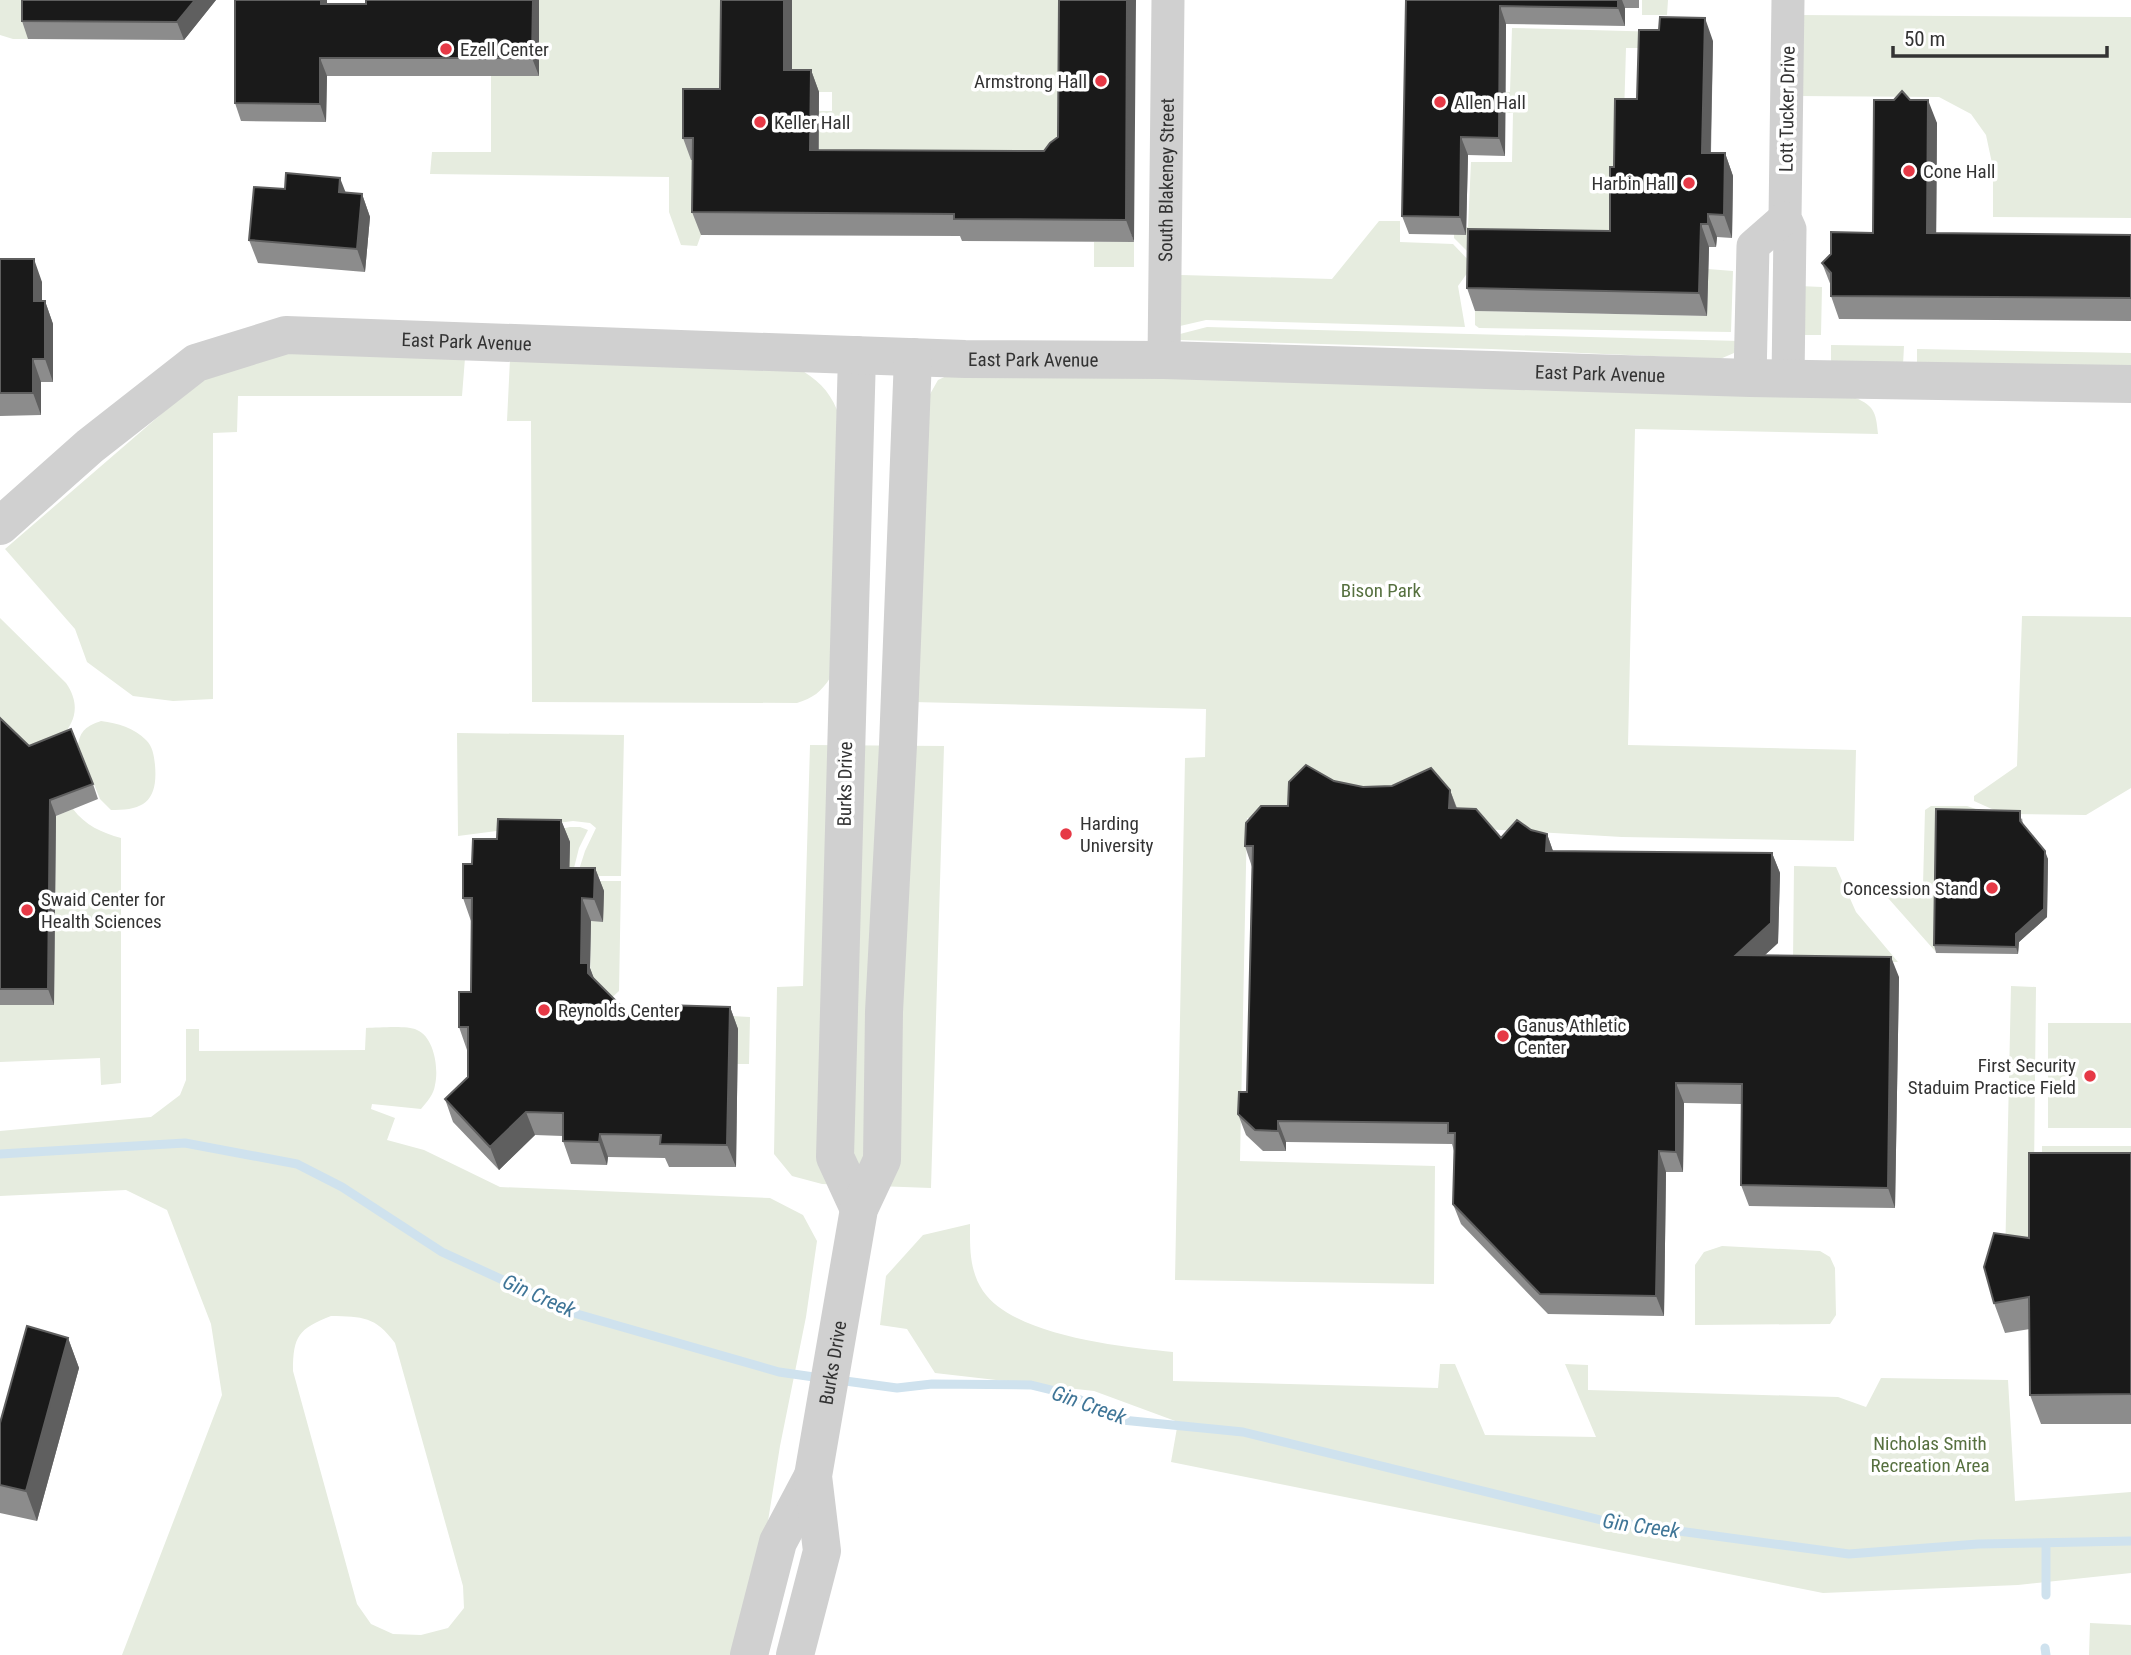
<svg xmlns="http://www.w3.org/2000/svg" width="2131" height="1655" font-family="'Roboto Condensed',sans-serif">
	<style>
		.green { fill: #e6ecdf; fill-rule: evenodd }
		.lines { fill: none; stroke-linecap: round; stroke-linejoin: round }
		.stream { stroke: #cfe2ee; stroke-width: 9 }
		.minor { stroke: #d0d0d0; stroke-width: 33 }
		.tertiary { stroke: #d0d0d0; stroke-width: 38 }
		.wall { fill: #8c8c8c }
		.shaded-wall { fill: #5f5f5f }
		.building { fill: #1a1a1a; stroke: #5f5f5f; stroke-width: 2 }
		.poi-dot { fill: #e63946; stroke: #fff; stroke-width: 2.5 }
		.labels { text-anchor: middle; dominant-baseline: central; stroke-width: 7; stroke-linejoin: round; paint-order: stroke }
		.poi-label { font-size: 19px; fill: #333; stroke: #fff; text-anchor: start }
		.street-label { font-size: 19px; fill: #333; stroke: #fff }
		.park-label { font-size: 19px; fill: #56703f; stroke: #fff }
		.water-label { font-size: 21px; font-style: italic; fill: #3f7597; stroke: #fff }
	</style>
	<rect width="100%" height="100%" fill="#fff"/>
	<path class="green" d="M0 0H29L28 39H13L0 35Z
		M539 0H729L728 111 691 159 701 160V235L697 246 681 245 669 212V177L430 174 432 152H491V76H539Z
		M792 0H1068L1066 173 818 172 819 111H832V92H792Z
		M1642 0H1668L1667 15H1642Z
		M1798 15 2131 17V218L1993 217V168L1986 135 1971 114 1939 97 1796 96Z
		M1512 28 1664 32 1663 48H1626L1624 116 1644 227 1488 272 1454 238V228L1468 227 1471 162H1512L1513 113 1477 112 1478 91 1510 92Z
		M1379 221H1400V242L1453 244 1473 265 1458 286 1465 327 1206 320 1180 326 1181 275 1332 279Z
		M1094 242H1134V267H1094Z
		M1708 269 1733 271 1731 332 1479 328 1475 325V311L1707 316Z
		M1799 286 1822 287 1821 335H1798Z
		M1207 327 1740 341 1734 353 1720 359 1491 349 1180 340V334Z
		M1831 345 1904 346 1903 365 1831 363Z
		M1917 349 2131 353V369L1917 364Z
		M267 352 465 358 462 396H238L237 432 213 433V699L173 701 133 696 87 662 75 629 5 549 210 372Z
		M510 359 797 368C816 378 829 390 837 410L830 678C821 692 813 698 797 703L532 702 531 421H507Z
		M957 371 1851 396C1874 405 1876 411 1878 434L1635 429 1628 745 1856 750 1854 841 1622 837 1296 818H1247L1240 1161 1435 1166 1434 1284 1175 1280 1185 758 1205 757 1206 709 913 702 925 403 938 380Z
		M2022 616 2131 617V788L2086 815 2003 814 1974 801V796L2017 766Z
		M0 618 66 683C90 718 60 740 34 762L0 728Z
		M101 721C118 723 134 728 146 740 153 747 154 756 155 765 158 800 145 811 111 810L100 799 78 746C80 730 87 726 101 721Z
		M457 733 624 735 621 876H577L585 851 596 828 590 823 573 821 458 836Z
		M810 745 944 746 931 1188 822 1184 792 1176 774 1154 777 987 803 986Z
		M1931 806H1967L1997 816 1938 815 1935 951 1888 898V893L1915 894V885H1923L1925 810Z
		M73 809C85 825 102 833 121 838V1083L101 1085 100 1058 0 1062V1005L54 1004 56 816Z
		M570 827H580L588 830 579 848 569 888V842H495Z
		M1794 866 1836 867 1856 912 1898 962 1793 961Z
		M576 881H621L619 991 604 1005 590 986 591 921Z
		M2011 986 2036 987 2033 1265 2005 1261Z
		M712 1015 750 1017 749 1064H737Z
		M2048 1023H2131V1128H2048Z
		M366 1028C379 1028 406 1025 417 1030 434 1037 439 1068 435 1085 434 1094 427 1102 421 1109L372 1104 371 1109 395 1118 387 1140 424 1150 500 1187 770 1198 803 1215 817 1241 806 1317 780 1446 765 1540 733 1655H122L222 1395 211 1324 167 1210 126 1190 0 1196V1131L151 1117 180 1095 186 1080V1029H199V1051L365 1050ZM331 1316C363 1317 375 1316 395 1343L463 1586 464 1608 448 1628 421 1635 393 1634 371 1624 357 1604 293 1371C293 1335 299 1329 331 1316Z
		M2042 1146H2131V1175H2042Z
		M970 1224C970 1247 969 1270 983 1291 1014 1336 1122 1347 1173 1352V1381L1438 1388 1440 1364H1455L1485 1435 1596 1437 1565 1364 1588 1365V1390L1838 1397 1866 1407 1881 1378 2008 1380 2015 1501 2131 1492V1573L2018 1585 1823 1593 1171 1462 1178 1422 1094 1391 935 1373 907 1329 880 1325 886 1276 923 1235Z
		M1722 1246 1820 1251 1830 1257 1835 1268 1836 1315 1830 1324 1695 1325V1265L1704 1252Z
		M2090 1623 2131 1625V1655H2089Z"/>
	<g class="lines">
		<path class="stream" d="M0 1154 185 1143 297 1164 342 1187 442 1252 577 1314 779 1372 821 1378
			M838 1380 897 1388 932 1384 1031 1385 1068 1394 1122 1420 1243 1432 1605 1521 1849 1554 1978 1544 2131 1541
			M2046 1595V1543
			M2045 1648 2046 1655"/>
		<g class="minor">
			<path d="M1788 0 1785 218 1790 229 1788 379"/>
			<path id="s1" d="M1164 360 1168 0"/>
			<path d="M1750 378 1753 246 1785 218"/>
		</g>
		<g class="tertiary">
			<path d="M857 355 835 1157 859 1209"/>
			<path id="s2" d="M0 526 90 446 196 363 286 335 965 359 1164 360 1750 378 2131 384"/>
			<path d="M749 1655 778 1542 813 1476"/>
			<path id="s3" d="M795 1655 822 1551 813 1476 859 1209 882 1160 884 1012 898 745 913 357"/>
		</g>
	</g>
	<path class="wall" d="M22 0H216L184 40 28 39 22 21Z
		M539 0V76H327L326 122 241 121 235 103 327 4Z
		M721 0H792V70H811L819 92V150L1044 151 1058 137 1059 0 1134 242 962 241 960 236 701 235 692 212 693 160H691L683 138 720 89Z
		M1406 0H1639V8H1625V26L1506 24 1505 156 1468 155 1466 235 1409 234 1402 216Z
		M1713 41 1711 153H1725L1733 176 1732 238 1717 237 1716 247H1709L1707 316 1475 311 1467 288 1610 231 1637 99Z
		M1910 100 1937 123 1936 233 2131 235V321L1839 319 1831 296V286L1822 263 1873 233Z
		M346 193 362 194 370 217 365 272 258 263 249 240Z
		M0 259 42 282V301H45L53 324V382H41V415L0 416Z
		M0 718 29 746 93 784 98 799 56 816 54 1005H0Z
		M1334 781 1363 787 1392 786 1450 790 1457 808 1501 838 1531 830 1547 834 1553 851 1772 853 1780 873 1778 943 1765 955 1899 977 1895 1208 1749 1206 1741 1185 1742 1104 1684 1103 1683 1172H1666L1664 1316 1548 1314 1461 1224 1453 1204 1454 1151 1452 1144 1286 1142V1151H1263L1246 1135 1238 1114 1247 1092 1252 867 1245 846 1288 806Z
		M2022 818 2023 825 2048 859 2047 917 2019 942 2018 954 1936 953 1934 945Z
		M561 820 570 842 569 868H595L604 891 603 922 591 921 590 968 594 980 624 1009H664L730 1007 738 1029 736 1167H669L665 1158 608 1157 607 1165 571 1164 563 1141V1136L535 1135 499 1170 453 1122 445 1099 468 1077 467 1050 459 1027 471 992V921L463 898 472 864 497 839Z
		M2131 1153V1424H2041L2030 1395V1329L2005 1333 1994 1303 2029 1238Z
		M68 1338 79 1368 37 1521 0 1513V1423Z"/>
	<path class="shaded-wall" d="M195 0H216L184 40 177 22Z
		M321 0H327V22L321 4Z
		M533 0H539V76L532 58Z
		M784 0H792V92L784 70Z
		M1127 0H1136L1134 242 1126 220Z
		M1618 0H1622L1625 8V26L1618 8Z
		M1500 6 1506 24 1505 156 1499 138Z
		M1705 18 1713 41 1710 176 1702 153Z
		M320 58 327 76 326 122 320 104Z
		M811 70 819 92 818 172 810 150Z
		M1928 100 1937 123 1936 256 1927 233Z
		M1461 137 1468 155 1466 235 1460 217Z
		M1725 153 1733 176 1732 238 1724 215Z
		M340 178 349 201 339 192Z
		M362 194 370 217 365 272 357 249Z
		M1708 214 1717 237 1716 247 1708 224Z
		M1701 224 1709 247 1707 316 1699 293Z
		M34 259 42 282V324L34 301Z
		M45 301 53 324V382L45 359Z
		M33 359 41 382V415L33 393Z
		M1450 790 1457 810 1449 808Z
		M50 800 56 816 54 1005 48 989Z
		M561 820 570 842 569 891 561 868Z
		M1547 834 1554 854 1546 851Z
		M2045 851 2048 859 2047 917 2019 942 2018 954 2016 947V934Z
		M1772 853 1780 873 1778 943 1743 975 1736 955Z
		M595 868 604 891 603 922 594 899Z
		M582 898 591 921 590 968 597 986 581 963Z
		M1891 957 1899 977 1895 1208 1888 1188Z
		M730 1007 738 1029 736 1167 727 1145Z
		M1676 1083 1684 1103 1683 1172 1676 1152Z
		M526 1112 535 1135 499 1170 490 1147Z
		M1278 1121 1286 1142V1151L1278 1131Z
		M600 1134 608 1157 607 1165 599 1142Z
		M1659 1151 1666 1172 1664 1316 1656 1296Z
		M68 1338 79 1368 37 1521 26 1491Z"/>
	<path class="building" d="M22 0H195L177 22 22 21Z
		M235 0H321V4H366V0H533L532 58H320V104L235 103Z
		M721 0H784V70H811L810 150 1044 151 1050 143 1058 137 1059 0H1127L1126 220 954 219V214L692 212 693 138H683V89H720Z
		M1406 0H1618V8L1500 6 1499 138 1461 137 1460 217 1402 216Z
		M1660 17 1705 18 1702 153H1725L1724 215 1708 214V224H1701L1699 293 1467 288 1468 229 1610 231V167H1614L1615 99H1637L1639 30H1659Z
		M1902 91 1910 100H1928L1927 233 2131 235V298L1831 296V273L1822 263 1831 254V232L1873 233 1874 100H1894Z
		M286 173 340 178 339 192 362 194 357 249 249 240 254 187 285 189Z
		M0 259H34V301H45V359H33V393H0Z
		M0 718 29 746 71 729 93 784 50 800 48 989H0Z
		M1306 765 1334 781 1363 787 1392 786 1431 768 1450 790 1449 808 1476 809 1501 838 1517 820 1531 830 1547 834 1546 851 1772 853 1771 923 1736 955 1891 957 1888 1188 1741 1185 1742 1084 1676 1083V1152L1659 1151 1656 1296 1540 1294 1453 1204 1455 1133H1448V1123L1278 1121V1131L1255 1130 1238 1114 1239 1092H1247L1253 846H1245L1246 823 1261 806H1288L1289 782Z
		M1936 809 2020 811V821L2045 851 2044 909 2016 934V947L1934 945Z
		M498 819 561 820V868H595L594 899 582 898 581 963H588V973L624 1009H664V1005L730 1007 727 1145 660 1144 661 1135 600 1134 599 1142 563 1141V1113L526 1112 490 1147 445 1099 468 1077V1027H459V992H471L472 898H463V864H472L473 839H497Z
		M2029 1153H2131V1394L2030 1395 2029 1297 1994 1303 1984 1267 1994 1233 2029 1238Z
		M27 1326 68 1338 26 1491 0 1485V1423Z"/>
	<g class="poi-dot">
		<circle cx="446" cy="49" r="7"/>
		<circle cx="1101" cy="81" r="7"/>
		<circle cx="1440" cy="102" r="7"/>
		<circle cx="760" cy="122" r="7"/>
		<circle cx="1909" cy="171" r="7"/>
		<circle cx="1689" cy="183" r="7"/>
		<circle cx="1066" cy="834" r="7"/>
		<circle cx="1992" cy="888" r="7"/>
		<circle cx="27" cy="910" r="7"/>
		<circle cx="544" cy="1010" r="7"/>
		<circle cx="1503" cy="1036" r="7"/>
		<circle cx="2090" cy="1076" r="7"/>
	</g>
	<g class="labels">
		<g class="poi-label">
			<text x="460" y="49">Ezell Center</text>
			<text x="1087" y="81" text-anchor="end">Armstrong Hall</text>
			<text x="1454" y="102">Allen Hall</text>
			<text x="774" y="122">Keller Hall</text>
			<text x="1923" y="171">Cone Hall</text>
			<text x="1675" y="183" text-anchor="end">Harbin Hall</text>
			<text x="1080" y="823">Harding<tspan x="1080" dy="22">University</tspan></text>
			<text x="1978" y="888" text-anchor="end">Concession Stand</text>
			<text x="41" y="899">Swaid Center for<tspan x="41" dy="22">Health Sciences</tspan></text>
			<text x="558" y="1010">Reynolds Center</text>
			<text x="1517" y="1025">Ganus Athletic<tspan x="1517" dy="22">Center</tspan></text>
			<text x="2076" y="1065" text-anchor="end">First Security<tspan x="2076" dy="22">Staduim Practice Field</tspan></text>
		</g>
		<g class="street-label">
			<text transform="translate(1787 109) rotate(-89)">Lott Tucker Drive</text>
			<text stroke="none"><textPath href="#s1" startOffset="180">South Blakeney Street</textPath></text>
			<text stroke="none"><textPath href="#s2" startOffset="530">East Park Avenue</textPath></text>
			<text stroke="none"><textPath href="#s2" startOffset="1097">East Park Avenue</textPath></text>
			<text stroke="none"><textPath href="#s2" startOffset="1664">East Park Avenue</textPath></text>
			<text transform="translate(845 784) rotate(-89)">Burks Drive</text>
			<text stroke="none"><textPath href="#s3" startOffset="298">Burks Drive</textPath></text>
		</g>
		<g class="park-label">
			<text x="1381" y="590">Bison Park</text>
			<text x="1930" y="1443">Nicholas Smith<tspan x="1930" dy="22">Recreation Area</tspan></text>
		</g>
		<g class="water-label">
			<text transform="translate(539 1296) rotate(24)">Gin Creek</text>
			<text transform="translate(1089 1405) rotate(20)">Gin Creek</text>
			<text transform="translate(1641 1526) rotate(8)">Gin Creek</text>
		</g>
	</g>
	<path d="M1893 46v10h214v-10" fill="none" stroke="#333333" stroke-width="3.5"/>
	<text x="1904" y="46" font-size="21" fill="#333333" stroke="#ffffff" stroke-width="5" paint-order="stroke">50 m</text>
</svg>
